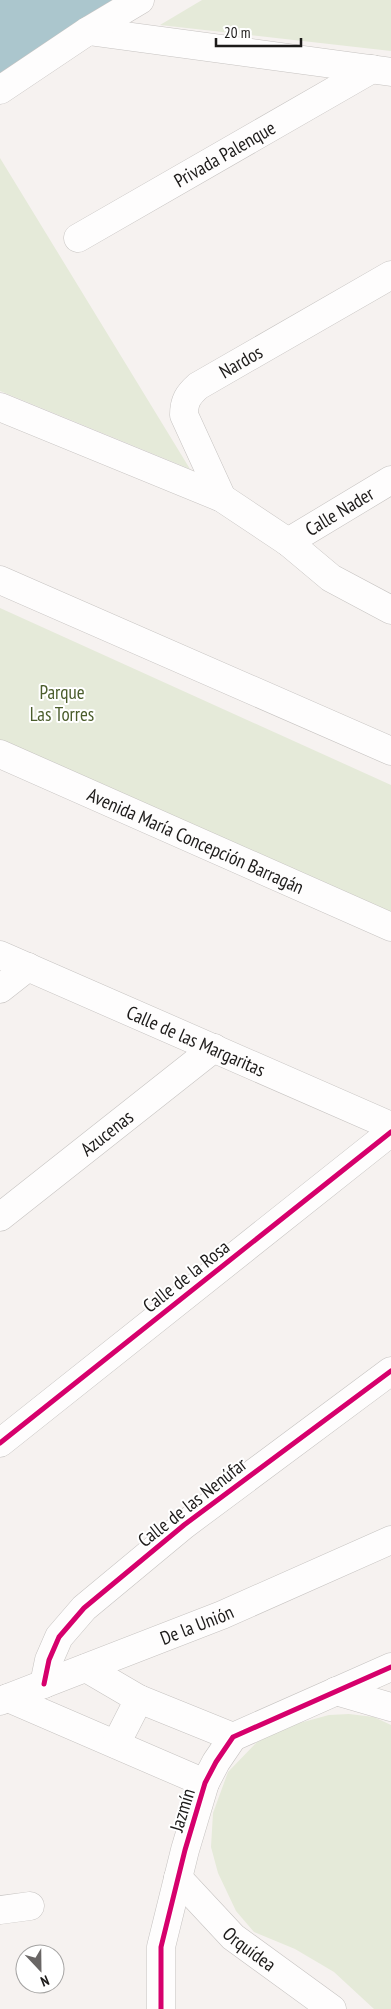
<svg xmlns="http://www.w3.org/2000/svg" width="391" height="2009" font-family="'PT Sans Narrow',sans-serif">
	<style>
		.green { fill: #e5ead9 }
		.water { fill: #abc6cd }
		.lines { fill: none; stroke-linecap: round; stroke-linejoin: round }
		.minor-casing { stroke: #c6c3c1; stroke-width: 29 }
		.minor { stroke: #fefdfd; stroke-width: 28 }
		.cycleway-casing { stroke: #fff; stroke-width: 8 }
		.cycleway { stroke: #d6006c; stroke-width: 5 }
		.labels { text-anchor: middle; dominant-baseline: central; stroke-width: 4; stroke-linejoin: round; paint-order: stroke }
		.street-label { font-size: 19px; fill: #1d1b1a; stroke: #fff }
		.park-label { font-size: 19px; fill: #4b5d2c; stroke: #fff }
	</style>
	<rect width="100%" height="100%" fill="#f6f2f0"/>
	<path class="green" d="M202 0H391V51L160 25Z
		M0 158 190 469 0 391Z
		M0 608 391 785V918L0 742Z
		M349 1714 374 1717 391 1725V2009H374L334 1972 295 1949 254 1932 236 1911 218 1873 211 1847 213 1813 228 1772 257 1742 292 1725 329 1715Z"/>
	<path class="water" d="M0 0H139L0 84Z"/>
	<g class="lines">
		<g class="minor-casing">
			<g id="minor">
				<path d="M88 31 391 72"/>
				<path d="M0 90 88 31 140 0"/>
				<path id="s1" d="M78 238 372 69"/>
				<path d="M0 407 222 498 288 542 331 578 391 610"/>
				<path id="s2" d="M222 498 184 415C184 401 188 395 198 386L391 275"/>
				<path id="s3" d="M288 542 391 480"/>
				<path d="M0 580 391 751"/>
				<path id="s4" d="M0 754 391 927"/>
				<path id="s5" d="M0 955 391 1126"/>
				<path d="M0 989 28 967"/>
				<path id="s6" d="M0 1217 214 1048"/>
				<path d="M0 1443 391 1132"/>
				<path d="M86 1668 139 1699 233 1737"/>
				<path d="M44 1684 49 1660 59 1637 84 1608 184 1525 391 1371"/>
				<path d="M336 1691 391 1707"/>
				<path d="M8 1698 205 1783"/>
				<path id="s7" d="M0 1701 222 1615 391 1540"/>
				<path d="M116 1744 139 1699"/>
				<path id="s8" d="M178 1878 233 1937 332 2009"/>
				<path d="M0 1910 30 1906"/>
				<path d="M161 2009V1947L185 1850 205 1783 216 1762 233 1737 391 1667"/>
			</g>
		</g>
		<use href="#minor" class="minor"/>
		<g class="cycleway-casing">
			<path id="cycleway" d="M0 1443 391 1132
				M44 1684 49 1660 59 1637 84 1608 184 1525 391 1371
				M161 2009V1947L185 1850 205 1783 216 1762 233 1737 391 1667"/>
		</g>
		<use href="#cycleway" class="cycleway"/>
	</g>
	<g class="labels">
		<g class="street-label">
			<text stroke="none"><textPath href="#s1" startOffset="169">Privada Palenque</textPath></text>
			<text stroke="none"><textPath href="#s2" startOffset="174">Nardos</textPath></text>
			<text stroke="none"><textPath href="#s3" startOffset="60">Calle Nader</textPath></text>
			<text stroke="none"><textPath href="#s4" startOffset="214">Avenida María Concepción Barragán</textPath></text>
			<text stroke="none"><textPath href="#s5" startOffset="214">Calle de las Margaritas</textPath></text>
			<text stroke="none"><textPath href="#s6" startOffset="136">Azucenas</textPath></text>
			<text transform="translate(186 1276) rotate(-38)">Calle de la Rosa</text>
			<text transform="translate(192 1502) rotate(-38)">Calle de las Nenúfar</text>
			<text stroke="none"><textPath href="#s7" startOffset="211">De la Unión</textPath></text>
			<text transform="translate(182 1810) rotate(-73)">Jazmín</text>
			<text stroke="none"><textPath href="#s8" startOffset="101">Orquídea</textPath></text>
		</g>
		<g class="park-label">
			<text x="62" y="692">Parque<tspan x="62" dy="22">Las Torres</tspan></text>
		</g>
	</g>
	<g transform="translate(40 1969) rotate(158)"><circle r="24" fill="#ffffff" stroke="#a5a4a3"/>
	<path d="M0-4L9 19L0 12L-9 19Z" fill="#696665"/>
	<text y="-8" font-size="14" font-weight="bold" text-anchor="middle" fill="#1d1b1a">N</text>
	</g>
	<path d="M216 38v8h85v-8" fill="none" stroke="#1d1b1a" stroke-width="2.5"/>
	<text x="224" y="38" font-size="15" fill="#1d1b1a" stroke="#ffffff" stroke-width="4" paint-order="stroke">20 m</text>
</svg>
